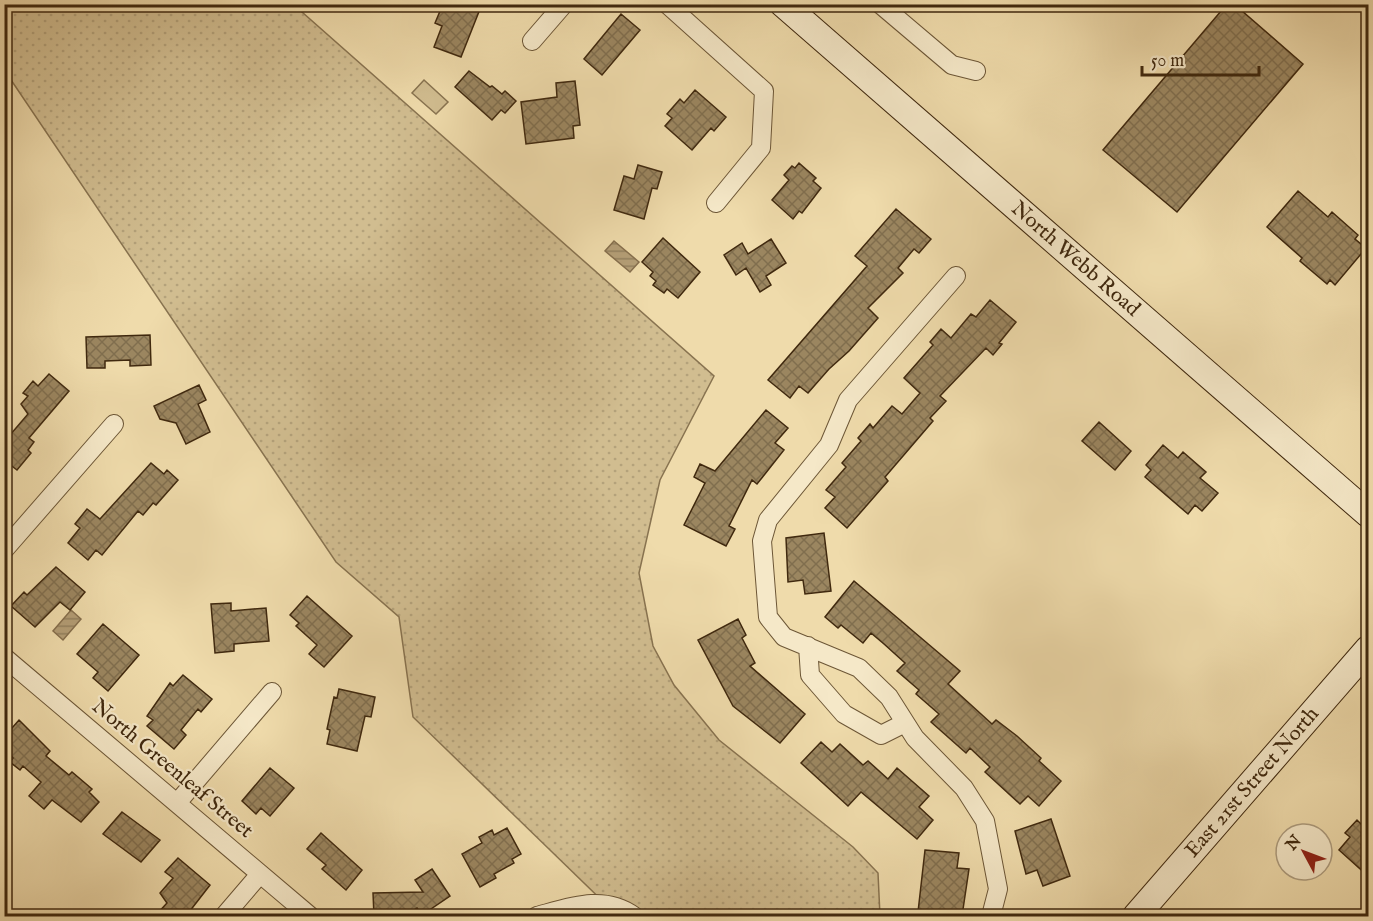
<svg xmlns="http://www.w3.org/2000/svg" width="1373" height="921" font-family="'IM FELL English',serif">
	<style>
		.grass { fill: url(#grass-dots); stroke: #887350; stroke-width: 1.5 }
		.garden { fill: #d1bd90; stroke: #887350; stroke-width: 1.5 }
		.water { fill: url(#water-rules); stroke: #866f4d; stroke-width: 1.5 }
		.building { fill: url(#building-cross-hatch); stroke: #40290f; stroke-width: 1.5 }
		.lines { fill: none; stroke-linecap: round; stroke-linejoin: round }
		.minor-casing { stroke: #6c5636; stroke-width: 20 }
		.secondary-casing { stroke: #40290f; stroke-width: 28 }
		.minor { stroke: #f5e8c8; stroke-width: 18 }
		.secondary { stroke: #f5e8c8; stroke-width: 26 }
		.labels { text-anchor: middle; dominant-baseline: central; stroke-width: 4.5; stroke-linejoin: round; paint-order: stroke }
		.street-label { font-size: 21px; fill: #40290f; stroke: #f5e8c8 }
	</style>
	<defs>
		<pattern id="grass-dots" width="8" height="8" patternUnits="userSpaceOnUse" patternTransform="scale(1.5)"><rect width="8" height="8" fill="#d1bd90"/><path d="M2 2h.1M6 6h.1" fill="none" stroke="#b4a27b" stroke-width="1.8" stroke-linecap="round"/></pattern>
		<pattern id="water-rules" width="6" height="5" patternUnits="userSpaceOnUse" patternTransform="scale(1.5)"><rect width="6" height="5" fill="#b49e76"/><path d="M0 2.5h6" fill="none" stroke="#94815f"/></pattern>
		<pattern id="building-cross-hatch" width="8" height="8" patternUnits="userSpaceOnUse" patternTransform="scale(1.5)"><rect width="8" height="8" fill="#9b8660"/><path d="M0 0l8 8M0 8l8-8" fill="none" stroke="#806e4e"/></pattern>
	</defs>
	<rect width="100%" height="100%" fill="#efdbab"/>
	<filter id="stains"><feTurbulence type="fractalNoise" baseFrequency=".00333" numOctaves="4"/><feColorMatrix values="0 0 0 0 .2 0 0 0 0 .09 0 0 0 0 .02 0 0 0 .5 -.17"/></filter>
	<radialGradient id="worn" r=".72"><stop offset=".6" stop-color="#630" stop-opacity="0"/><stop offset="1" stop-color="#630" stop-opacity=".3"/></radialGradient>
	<path class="grass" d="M4 5H294L714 376 660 480 639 573 653 646 674 685 719 740 853 847 878 873 880 916H618L413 717 399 617 336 562 5 71Z"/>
	<path class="garden" d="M424 80 448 102 436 114 412 93Z"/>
	<path class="water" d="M614 241 639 262 630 272 605 251Z
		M71 610 81 619 63 640 53 631Z"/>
	<path class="building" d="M443 4H482L461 57 434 47 442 26 435 23Z
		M1227 4H1234L1303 64 1177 212 1103 150Z
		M621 14 640 30 602 75 584 59Z
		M469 71 490 87 492 86 502 94 505 91 516 101 505 113 501 110 492 120 455 87Z
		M575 81 580 125 573 126 574 138 526 144 521 102 557 97 556 83Z
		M695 90 726 117 714 131 711 128 692 150 665 126 672 118 667 114 680 99 684 103Z
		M799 163 816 178 813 181 821 188 802 213 799 211 793 219 772 200 789 180 784 175 792 166 795 168Z
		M638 165 662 172 657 189 652 188 644 219 614 210 624 176 634 179Z
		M1298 191 1328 217 1332 212 1358 235 1355 239 1366 248 1335 285 1330 280 1327 284 1300 261 1302 258 1267 227Z
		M896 209 931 239 919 253 914 249 898 268 903 273 868 308 878 318 849 351 829 369 808 393 799 386 790 398 768 380 867 266 855 256Z
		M663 238 700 272 678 298 667 289 664 293 653 285 656 281 650 276 653 272 642 262Z
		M771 239 786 263 766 276 771 285 760 292 746 268 736 275 724 255 742 243 748 254Z
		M990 300 1016 322 999 343 1002 344 993 355 986 348 940 396 946 401 930 418 933 421 885 477 888 481 847 528 825 508 835 497 826 490 846 467 842 463 861 441 858 438 870 424 873 428 892 406 902 414 920 393 904 378 933 345 930 342 941 329 951 338 971 314 976 317Z
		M150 335 151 365 130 366V360L105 361V368H87L86 337Z
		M49 374 69 391 29 438 34 442 28 450 31 453 17 470 4 460V442L28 414 21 404 28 396 23 393 33 381 38 386Z
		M199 385 206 400 198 404 210 432 186 444 176 423 160 419 154 406Z
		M766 410 788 428 775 443 784 450 757 484 752 480 729 526 735 529 726 546 684 525 705 483 694 477 700 464 715 471Z
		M1099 422 1131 451 1115 470 1082 441Z
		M1163 445 1178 458 1183 452 1206 472 1200 478 1218 493 1202 511 1195 505 1188 514 1145 477 1151 470 1146 465Z
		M151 463 164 474 167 470 178 480 156 505 153 503 143 515 138 511 102 555 96 550 88 560 68 543 80 528 75 524 87 509 100 519Z
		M824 533 831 591 805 594 803 580 788 582 786 538Z
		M56 567 85 592 70 610 60 602 35 627 11 606 24 592 27 595Z
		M854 581 960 671 948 684 992 724 996 720 1017 736 1041 758 1039 761 1061 781 1039 806 1028 796 1020 804 985 772 990 767 970 748 966 753 931 722 939 714 916 694 919 690 897 671 905 663 884 644 871 633 863 643 841 625 838 628 825 617Z
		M307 596 352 636 324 667 309 654 317 645 296 626 299 623 290 615Z
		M231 603V611L266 608 269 641 234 644V651L215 653 211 604Z
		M738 619 746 635 742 638 755 663 750 666 805 714 780 743 733 706 698 640Z
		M103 624 139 655 108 691 93 678 98 672 77 654Z
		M183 675 212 699 201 712 198 709 181 730 186 735 174 749 147 726 153 720 147 716 170 683 173 686Z
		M339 689 375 697 371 717 365 716 357 751 327 744 330 730 327 729 334 697 337 698Z
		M19 720 50 751 46 756 69 775 72 772 92 789 89 792 99 802 81 822 52 800 44 809 29 796 41 782 23 766 20 770 10 762 13 758 4 748V737Z
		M821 742 832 752 840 744 863 765 868 761 888 779 897 768 929 796 919 807 933 820 917 839 861 792 848 806 801 763Z
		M270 768 294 788 270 816 261 808 256 814 242 801Z
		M122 812 160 840 141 862 103 834Z
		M1368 816V876L1339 850 1350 837 1345 833 1357 820 1361 824Z
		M1051 819 1070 876 1043 886 1037 870 1026 874 1015 831Z
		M507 828 521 854 512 859 514 863 494 874 496 878 480 887 462 854 482 843 479 837 492 830 494 835Z
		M321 833 362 870 346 890 322 869 326 865 307 849Z
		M925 850 959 853 957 868 969 869 962 916 918 912Z
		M178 858 210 885 186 916H155L167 903 160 893 173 878 165 872Z
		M432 869 450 896 422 915 417 908 405 916H374L373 893 423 892 415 880Z"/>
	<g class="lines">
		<g class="minor-casing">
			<path id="minor" d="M667 4 764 91 761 148 716 203
				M880 4 952 65 976 71
				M532 41 564 4
				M956 276 848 400 829 445 768 520 762 541 768 617 784 637 859 668 889 697 915 738 964 788 985 821 998 889 991 916
				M4 550 114 424
				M808 646 810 675 844 714 881 735 905 723
				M4 657 310 916
				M177 803 272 692
				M224 916 260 874
				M537 916C570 907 604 894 634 916"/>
		</g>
		<g class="secondary-casing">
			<g id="secondary">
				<path id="s1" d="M783 4 1368 514"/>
				<path id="s2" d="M1136 916 1368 649"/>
			</g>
		</g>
		<use href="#minor" class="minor"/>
		<use href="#secondary" class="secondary"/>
	</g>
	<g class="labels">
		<g class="street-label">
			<text stroke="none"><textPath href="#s1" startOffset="388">North Webb Road</textPath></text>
			<text transform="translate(172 769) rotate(40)">North Greenleaf Street</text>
			<text stroke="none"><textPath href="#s2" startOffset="177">East 21st Street North</textPath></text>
		</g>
	</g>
	<rect width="1373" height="921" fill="none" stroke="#efdbab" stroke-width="24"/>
	<rect x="6" y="6" width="1361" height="909" fill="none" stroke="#40290f" stroke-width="3"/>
	<rect x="12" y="12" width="1349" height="897" fill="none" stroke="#40290f" stroke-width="1.5"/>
	<g transform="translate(1304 852) rotate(311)"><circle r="28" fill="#f5e8c8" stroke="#ad9c7e" stroke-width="1.5"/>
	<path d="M0-4.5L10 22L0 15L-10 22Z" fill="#8f2418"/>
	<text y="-9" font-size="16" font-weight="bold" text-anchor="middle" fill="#40290f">N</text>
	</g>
	<path d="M1142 66v9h117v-9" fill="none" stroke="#40290f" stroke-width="3"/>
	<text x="1151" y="66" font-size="18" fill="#40290f" stroke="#f5e8c8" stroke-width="4.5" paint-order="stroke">50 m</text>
	<rect width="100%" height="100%" filter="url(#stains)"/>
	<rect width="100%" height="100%" fill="url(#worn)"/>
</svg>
